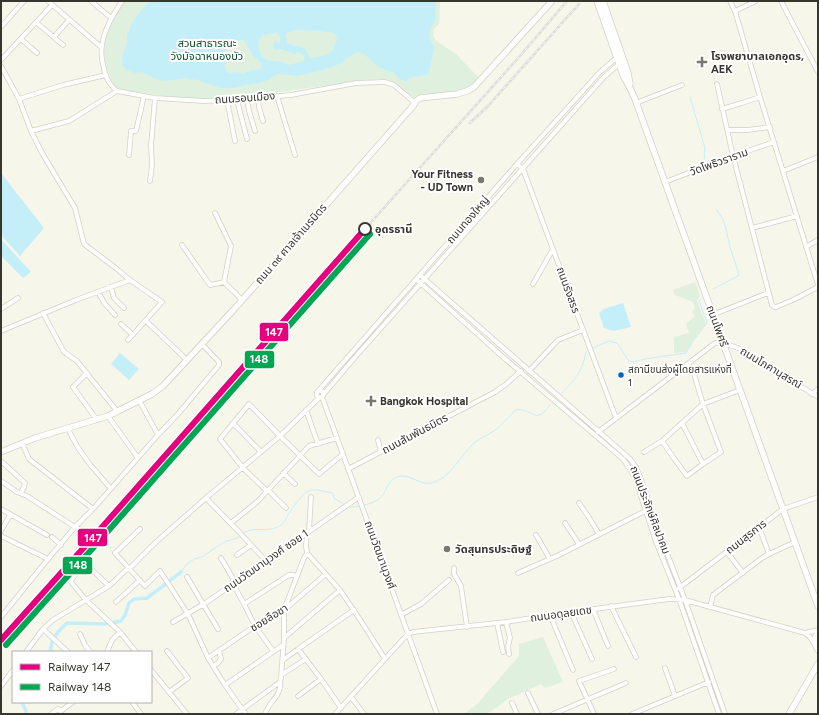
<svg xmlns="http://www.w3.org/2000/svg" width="819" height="715" font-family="Figtree,'Noto Sans Thai',sans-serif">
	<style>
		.green { fill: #e0f0df }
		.water { fill: #c5eff8; fill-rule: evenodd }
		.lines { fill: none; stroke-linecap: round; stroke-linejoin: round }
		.stream { stroke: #c5eff8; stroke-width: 1 }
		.canal { stroke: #c5eff8; stroke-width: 3.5 }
		.minor-casing { stroke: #d2d1c8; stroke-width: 5.5 }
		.major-casing { stroke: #d2d1c8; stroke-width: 7 }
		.minor { stroke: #fefefc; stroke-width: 4 }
		.major { stroke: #fefefc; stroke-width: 5.5 }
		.rail-casing { stroke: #dddcd8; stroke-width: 2.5 }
		.rail { stroke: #fff; stroke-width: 1; stroke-dasharray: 3; stroke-linecap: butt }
		.rail-1-casing { stroke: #fff; stroke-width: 9 }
		.rail-2-casing { stroke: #fff; stroke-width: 9 }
		.rail-1 { stroke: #e5007d; stroke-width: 6 }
		.rail-2 { stroke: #00a651; stroke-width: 6 }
		.poi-dot { fill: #7a7970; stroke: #fff; stroke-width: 1.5 }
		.stop-dot { fill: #fff; stroke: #37362e; stroke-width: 2 }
		.bus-dot { fill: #0065bd; stroke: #fff; stroke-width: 1.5 }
		.labels { text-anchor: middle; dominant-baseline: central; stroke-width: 4; stroke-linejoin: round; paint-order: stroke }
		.bus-label { font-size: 10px; fill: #37362e; stroke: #fff; text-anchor: start }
		.park-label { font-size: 11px; fill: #144829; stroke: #fff }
		.poi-label { font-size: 11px; font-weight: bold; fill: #37362e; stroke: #fff; text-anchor: start }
		.street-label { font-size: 11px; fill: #37362e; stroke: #fff }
		.stop-label { font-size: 11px; font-weight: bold; fill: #37362e; stroke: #fff; text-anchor: start }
		.line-badge { stroke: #fff; stroke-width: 1.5 }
		.badge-label { font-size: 11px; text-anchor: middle; font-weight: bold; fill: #fff }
	</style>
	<rect width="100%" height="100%" fill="#f7f6eb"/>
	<path class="green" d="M124 1H440L439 24 434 29 433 35 435 39 438 42 456 54 479 78 470 86 461 91 414 98 394 83 380 79 350 82 231 99 180 98 123 90C113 87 113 83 109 74 97 48 109 23 124 1Z
		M695 282 700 296 697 301 706 324 692 341 686 352 674 353V337L689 333 686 324 695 316 692 312 695 308 693 302 675 295 673 290Z
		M543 637 563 682 545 688 541 684 510 698 487 714H464L478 703 519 656V644Z"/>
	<path class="water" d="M150 1H436L435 22C428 29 427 38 434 45V48L429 74 409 78 407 82 399 79 394 73 378 67 364 54 357 52 342 62 335 66 326 69 308 74 297 76 278 74 268 80 259 83 231 88H220L197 80 185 78 165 81 156 79 142 72 134 73 126 70 122 64V57L127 42V35L131 25 138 14ZM298 30 319 31 334 33 337 38C333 56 326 56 310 58 309 56 307 52 305 49 300 44 294 48 287 43L286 34 291 31ZM276 33 280 37V43L275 41 273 44 274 50 281 49 294 54 299 52 304 57V61L288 65 281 62 266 60 260 53 258 43 261 37 264 35ZM243 39 255 58 260 62 262 66 259 70 254 69 243 74 237 72 229 73 226 70 223 53 229 48 233 43Z
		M1 173 44 228 20 256 1 235Z
		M1 239 31 272 23 278 1 256Z
		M623 303 631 327C622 329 613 333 604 328L599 313 604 309Z
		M120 353 139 369 129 380 111 364Z"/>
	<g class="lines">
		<path class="stream" d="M690 97 705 148 704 160 699 166
			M713 289 738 276 739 274C736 265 733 256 730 247 726 231 727 223 716 209
			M593 348 609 341 617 343 628 360 633 362C650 357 668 356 686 353L693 341 707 323 699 301 701 299
			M562 393C574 381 583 370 586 352
			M364 505C370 504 378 501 382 496 387 489 388 481 397 477 410 472 421 488 435 482 451 476 459 458 471 446 477 439 486 436 494 431 502 425 508 417 516 410 524 408 531 414 538 416L543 413 550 405
			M348 507H354L361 506
			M242 534C254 525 266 533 278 527 283 525 286 519 288 515 293 508 302 492 311 490 318 489 326 492 333 493L334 498 345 505
			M181 572 186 565 194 559 202 557 224 542 237 538 240 536"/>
		<path class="canal" d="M50 652C51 648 51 646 52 642 55 633 61 629 67 623L104 624 116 622 121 621 125 615 129 603 134 599 147 598 163 586 181 572
			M22 702 27 714"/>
		<g class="minor-casing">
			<path id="minor" d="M48 1 101 47
				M91 1 111 18
				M122 1C113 15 104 29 102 46 100 55 103 65 105 73 107 80 112 87 117 91L155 98 204 101 233 100 291 95 356 83 385 82 394 85 415 103
				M730 1 735 11 760 97 818 285
				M781 1 818 72
				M735 11 756 1
				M36 22 63 45
				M1 27 24 1
				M54 37 69 20
				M21 39 37 53
				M1 60 52 5
				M1 66 19 99 31 131 42 153 75 208 84 244 117 269 130 280 162 302 128 340
				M717 84 733 156 772 305 774 307H776L793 300 818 287
				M277 96 295 155
				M258 98 259 107 263 121
				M19 99 63 85 106 75
				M247 99 249 111 255 131
				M227 100 235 141
				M237 100 247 139
				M636 103 682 85
				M722 109 742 103 760 97
				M727 130H748L770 127
				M31 131 69 121 117 91
				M129 155 131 131H136L144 96
				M517 164 523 169 616 418
				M783 171 818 157
				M150 181 152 165 151 146 155 98
				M665 182 733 156 774 142
				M215 213 231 246 224 282
				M752 228 797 216
				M182 245 210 285 224 282 242 300
				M806 247 818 240
				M420 275 620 450 630 459 636 467 639 474 646 493 660 535 685 600 725 714
				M416 279 503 357 623 459 630 469 635 478 655 539 679 599 719 714
				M533 284 553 249
				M111 287 114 298 124 308
				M98 292 105 304 115 315
				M1 309 18 298
				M43 313 64 352 77 361 117 411
				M712 315 768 293
				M146 321 187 360
				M121 324 133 335
				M1 331 76 300 130 280
				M529 371 558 340 583 330
				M87 373 73 387 97 420
				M319 390 517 164 600 72 614 60 618 58
				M316.5 394a3.5 3.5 0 1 1 7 0a3.5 3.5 0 1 1-7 0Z
				M812 394 818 389
				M323 395 357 355 604 77 620 63
				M322 397 364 512 437 714
				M139 400 158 435
				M306 410 318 444
				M108 416 138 458
				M233 423 261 452
				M682 423 703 464
				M68 429 77 446 88 462 111 489
				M598 432 715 343H723L738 348 818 397
				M378 440 381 452
				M662 441 703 404 740 390
				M22 443 29 459 93 509
				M644 452 662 441 673 457 687 476 703 464 721 452 703 404 694 374 688 364
				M1 461 25 483 24 487 21 493
				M348 469 495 392 505 385 521 371
				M283 473 295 484
				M1 481 17 492 27 496 75 527 86 532
				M268 490 286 508
				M267 491 243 468 220 439 249 404 280 436 319 474 343 454
				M206 498 240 533 266 561
				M579 503 588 516 599 534
				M1 509 47 535
				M231 523 257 502 309 446 337 438
				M565 523 579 544
				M759 527 769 554
				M140 529 115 553 145 586 160 571 188 614 208 658 225 685 242 709 246 714
				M1 531 10 515
				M309 531 311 497
				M307 532 306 546 307 553 340 590 361 621 385 659
				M536 535 550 559
				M1 536 48 559
				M52 537 61 545
				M727 552 743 573
				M237 555 251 545
				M221 558 235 582
				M454 568V574L461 586 467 627
				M92 570 109 586
				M77 573 72 579 71 582 86 600 120 632 136 652
				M518 573 559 555 647 510
				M187 577 218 629
				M233 584 244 604
				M679 588 783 509 818 497
				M116 602 140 580
				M611 606 636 657
				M710 607 713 595 762 558 769 554 795 542
				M593 609 608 646
				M571 612 592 659
				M401 615 421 604 449 580
				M550 615 573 670
				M1 617 48 559 75 527 93 509 158 435 178 414 219 365V362L202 344
				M173 622 204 604 359 497
				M506 622 510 638 508 646 509 654
				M497 623 503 652
				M43 629 68 652
				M805 633 810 637 815 645
				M80 634 85 645 90 652
				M284 638 340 590
				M298 649 354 610
				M167 651 188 678 169 692
				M273 651 255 626 244 604 289 575H292L297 576
				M26 652 43 629 53 620 109 586 126 570 129 569 156 542 206 498 280 436 320 397
				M107 652 112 640 120 632
				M208 658 255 626 284 610 326 574
				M283 660 298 649 321 679 341 708
				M213 666 218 663 221 659 219 651
				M665 668 675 696
				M151 670 187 714
				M281 675 306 659
				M225 685 283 645
				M1 686 13 670
				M528 693 538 714
				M298 696 321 679
				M351 697 364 714
				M132 702 141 714
				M512 703 517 714
				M51 714 58 709 61 711 73 702
				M236 714 280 682 281 678 284 638V610L304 558 307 553
				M265 714C269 701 282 696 280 682
				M335 714 405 637 408 634 413 632 506 622 550 615 669 599 685 600 805 633 818 630
				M553 714 626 683
				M594 714 579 681 614 669
				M632 714 709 682"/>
		</g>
		<g class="major-casing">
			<path id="major" d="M597 1 623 75 631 90 635 99 818 606
				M603 1 628 73 630 84
				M1 452 35 438 108 416 152 394 163 386 237 306 413 106 416 101 420 98 457 94 467 91 474 87 552 1
				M818 632C814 638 814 644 818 650
				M789 714 818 664"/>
		</g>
		<use href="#minor" class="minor"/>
		<use href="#major" class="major"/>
		<g class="rail-casing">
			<path id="rail" d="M470 123 488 106 579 4
				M365 229 520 56 567 1"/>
		</g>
		<use href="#rail" class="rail"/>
		<g class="rail-1-casing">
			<path id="rail-1" d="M1 640 96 534 365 229"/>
		</g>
		<g class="rail-2-casing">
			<path id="rail-2" d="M6 645 101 539 370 234"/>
		</g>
		<use href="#rail-1" class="rail-1"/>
		<use href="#rail-2" class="rail-2"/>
	</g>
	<g class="poi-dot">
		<path d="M700 56h4v4h4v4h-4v4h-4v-4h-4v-4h4z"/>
		<circle cx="481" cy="180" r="4"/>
		<path d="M369 395h4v4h4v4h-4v4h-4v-4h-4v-4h4z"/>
		<circle cx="447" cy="549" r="4"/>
	</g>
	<circle class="stop-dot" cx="365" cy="229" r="6"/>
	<circle class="bus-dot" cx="621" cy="375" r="3.5"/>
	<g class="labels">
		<g class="bus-label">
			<text x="628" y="369">สถานีขนส่งผู้โดยสารแห่งที่<tspan x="628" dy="13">1</tspan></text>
		</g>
		<g class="park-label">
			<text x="207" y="43">สวนสาธารณะ<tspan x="207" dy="13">วังมัจฉาหนองบัว</tspan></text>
		</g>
		<g class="poi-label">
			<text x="711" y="56">โรงพยาบาลเอกอุดร,<tspan x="711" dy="13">AEK</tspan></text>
			<text x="473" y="174" text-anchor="end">Your Fitness<tspan x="473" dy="13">- UD Town</tspan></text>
			<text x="380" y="401">Bangkok Hospital</text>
			<text x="455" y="549">วัดสุนทรประดิษฐ์</text>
		</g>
		<g class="street-label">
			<text transform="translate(245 98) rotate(-4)">ถนนรอบเมือง</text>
			<text transform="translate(719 162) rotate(-20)">วัดโพธิวราราม</text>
			<text transform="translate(468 220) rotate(-49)">ถนนทองใหญ่</text>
			<text transform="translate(291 244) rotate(-49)">ถนน ๓๙ ศาลเจ้าเนรมิตร</text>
			<text transform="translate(568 290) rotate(70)">ถนนรังสรร</text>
			<text transform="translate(717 326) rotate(70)">ถนนโพศรี</text>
			<text transform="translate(771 368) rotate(31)">ถนนโภคานุสรณ์</text>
			<text transform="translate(415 434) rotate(-28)">ถนนสัมพันธมิตร</text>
			<text transform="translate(650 510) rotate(69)">ถนนประจักษ์ศิลปาคม</text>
			<text transform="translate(746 537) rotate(-38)">ถนนสุรการ</text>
			<text transform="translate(380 555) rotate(70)">ถนนวัฒนานุวงศ์</text>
			<text transform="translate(266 561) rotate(-35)">ถนนวัฒนานุวงศ์ ซอย 1</text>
			<text transform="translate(561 614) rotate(-8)">ถนนอดุลยเดช</text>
			<text transform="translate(269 618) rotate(-32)">ซอยลือชา</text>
		</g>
		<g class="stop-label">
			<text x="375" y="229">อุดรธานี</text>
		</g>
	</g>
	<g class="line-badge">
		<rect x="259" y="322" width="30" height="20" rx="4" fill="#e5007d"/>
		<rect x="244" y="350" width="31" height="19" rx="4" fill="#00a651"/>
		<rect x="77" y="528" width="31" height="19" rx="4" fill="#e5007d"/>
		<rect x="62" y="556" width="31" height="19" rx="4" fill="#00a651"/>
	</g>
	<g class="badge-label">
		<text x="274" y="336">147</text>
		<text x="259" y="363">148</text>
		<text x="93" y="542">147</text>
		<text x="78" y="569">148</text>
	</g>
	<rect width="819" height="715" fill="none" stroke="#37362e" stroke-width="4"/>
	<rect x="12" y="651" width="140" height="52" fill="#ffffff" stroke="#afafab"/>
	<rect x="20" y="664" width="20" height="6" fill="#e5007d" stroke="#afafab"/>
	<text x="48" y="671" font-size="12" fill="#37362e">Railway 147</text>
	<rect x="20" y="684" width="20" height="6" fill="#00a651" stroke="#afafab"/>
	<text x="48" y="691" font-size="12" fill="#37362e">Railway 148</text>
</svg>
